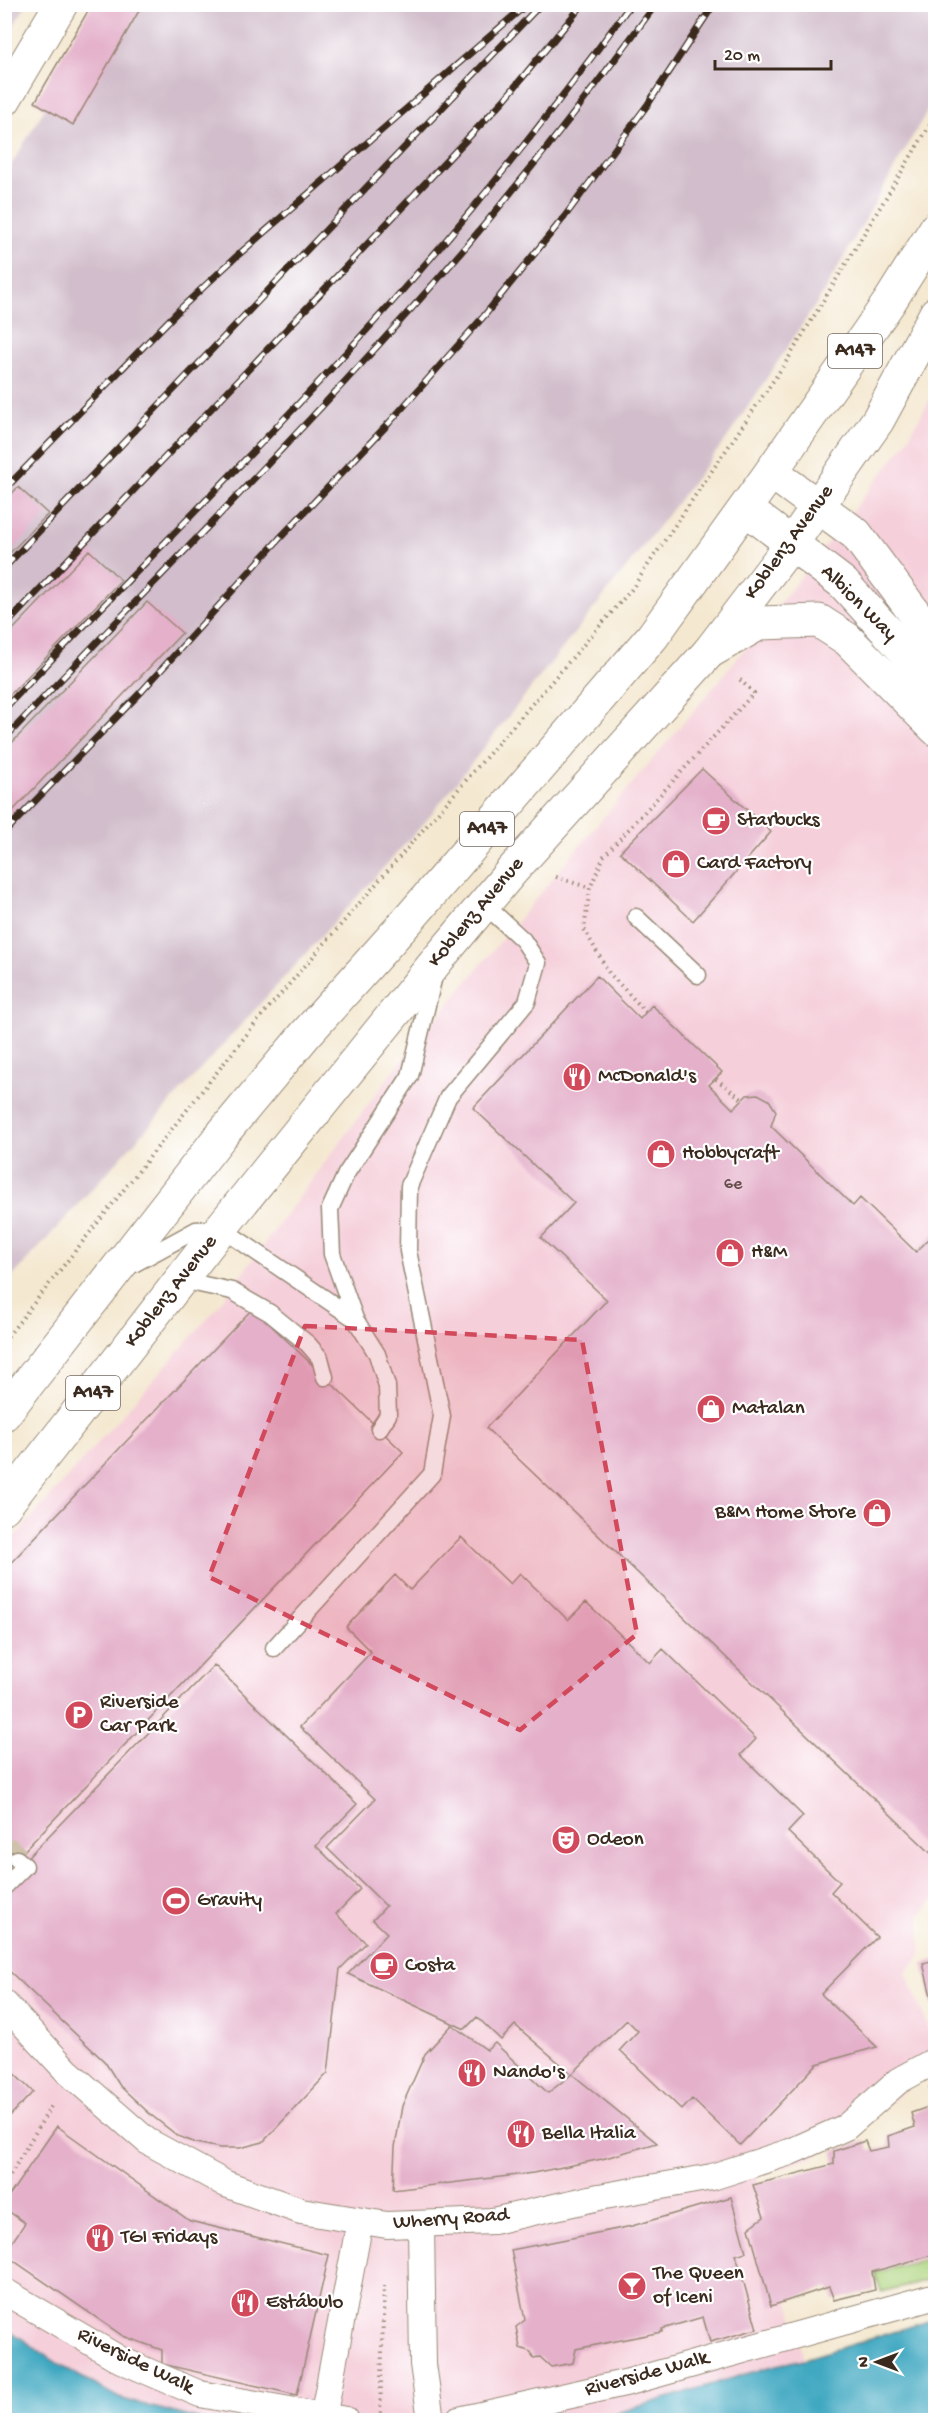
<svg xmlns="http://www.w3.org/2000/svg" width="940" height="2425" font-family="'Gochi Hand',sans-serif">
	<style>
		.built { fill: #f5cfda }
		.industrial { fill: #d1bdcb }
		.green { fill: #aed57f; stroke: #74804e; stroke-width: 1.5 }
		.water { fill: #41a8c1; stroke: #3e6970; stroke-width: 1.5 }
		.building { fill: #e4b0ca }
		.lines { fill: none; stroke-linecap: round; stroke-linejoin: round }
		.pedestrian-tunnel { stroke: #cfc2ac; stroke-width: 26; stroke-dasharray: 26 13; stroke-linecap: butt }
		.service-casing { stroke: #988977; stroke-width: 19 }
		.pedestrian-casing { stroke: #988977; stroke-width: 28 }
		.minor-casing { stroke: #988977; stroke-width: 35 }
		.primary-casing { stroke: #988977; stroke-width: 35 }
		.path { stroke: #988977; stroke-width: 4; stroke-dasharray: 1.5 4.5; stroke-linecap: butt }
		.service { stroke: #fff; stroke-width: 16 }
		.pedestrian { stroke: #fff; stroke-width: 26 }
		.minor { stroke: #fff; stroke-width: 33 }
		.primary { stroke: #fff; stroke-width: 33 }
		.rail-casing { stroke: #3b2a1e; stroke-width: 7 }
		.rail { stroke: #fff; stroke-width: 4.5; stroke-dasharray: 14; stroke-linecap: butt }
		.marked { fill: #d1495b; fill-opacity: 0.2; stroke: #d1495b; stroke-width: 4.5; stroke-dasharray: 12 8; stroke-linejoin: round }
		.labels { text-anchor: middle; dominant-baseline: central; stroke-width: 4.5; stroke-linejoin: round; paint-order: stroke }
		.number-label { font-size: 18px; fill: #654c49 }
		.shield { fill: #fff; stroke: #766a62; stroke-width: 1.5 }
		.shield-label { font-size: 20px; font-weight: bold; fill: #3b2a1e }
		.street-label { font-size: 21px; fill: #3b2a1e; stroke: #fff }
		.poi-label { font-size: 21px; fill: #3b2a1e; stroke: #fff; text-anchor: start }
	</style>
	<rect width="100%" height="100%" fill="#fff"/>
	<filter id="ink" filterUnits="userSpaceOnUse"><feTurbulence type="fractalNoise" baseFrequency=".0167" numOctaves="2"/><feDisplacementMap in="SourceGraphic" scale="12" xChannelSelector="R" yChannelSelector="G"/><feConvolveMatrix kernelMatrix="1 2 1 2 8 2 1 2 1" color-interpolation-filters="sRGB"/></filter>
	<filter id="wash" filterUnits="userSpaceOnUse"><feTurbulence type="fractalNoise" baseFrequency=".008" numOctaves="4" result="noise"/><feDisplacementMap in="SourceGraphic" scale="24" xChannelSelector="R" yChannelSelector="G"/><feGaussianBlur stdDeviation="1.35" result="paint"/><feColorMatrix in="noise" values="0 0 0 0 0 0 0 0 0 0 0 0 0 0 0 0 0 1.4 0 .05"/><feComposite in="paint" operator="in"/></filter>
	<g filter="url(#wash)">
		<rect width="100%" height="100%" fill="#f4e8d0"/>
		<path class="built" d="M935 390 936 1898 920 1915 921 1955 906 1973 935 2043V2072L914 2083 850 2136 817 2155 757 2177 804 2359 776 2365 594 2420H201L119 2398 63 2367 5 2327V1548L215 1310 390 1075 591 832 719 681 905 444Z"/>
		<path class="industrial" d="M5 4 26 5 5 40 4 5Z
			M107 5H935V97L822 295 727 438 641 549 425 822 5 1285 4 177Z"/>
		<path class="green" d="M935 2257V2278L881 2292 875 2273Z"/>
		<path class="water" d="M935 2319V2420H594L776 2365 804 2359Z
			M5 2327 63 2367 119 2398 201 2420H5Z"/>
		<g id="blocks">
			<path class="building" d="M92 4H143L73 125 35 102Z
				M18 487 48 514 4 559V502Z
				M89 550 121 580 4 701V639Z
				M147 602 182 633 4 820V751Z
				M702 769 771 832 693 921 620 852Z
				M597 976 640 1019 652 1005 722 1072 709 1085 733 1109 747 1095 758 1094 769 1100 776 1111 771 1126 853 1206 860 1198 916 1252 936 1232V1858L486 1428 607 1300 541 1238 574 1203 473 1108Z
				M253 1308 403 1452 4 1872V1570Z
				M461 1537 510 1584 520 1573 568 1620 586 1602 650 1663 663 1649 756 1739 741 1755 803 1816 788 1832 840 1882 831 1892 877 1937 821 1994 877 2047 817 2064 740 2145 692 2099 682 2110 620 2050 638 2031 627 2020 572 2074 657 2143 602 2159 533 2173 393 2190 395 2147 402 2106 425 2054 452 2025 487 2050 495 2043 548 2093 572 2074 515 2025 501 2040 477 2017 465 2029 348 1974 387 1933 373 1920 386 1906 327 1848 375 1799 300 1727 371 1652 346 1627 395 1575 410 1590Z
				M214 1665 357 1804 316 1846 360 1889 336 1914 366 1943 340 1969 328 2073 263 2142 240 2148H220L196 2143 178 2136 151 2115 120 2086 105 2062 4 1966V1882Z
				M936 1960V2013H935L923 1963Z
				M4 2064 33 2092 4 2122Z
				M936 2085V2254L872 2272 875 2290 834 2300 829 2287 771 2306 749 2228 764 2217 753 2185 834 2164V2151L865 2141 869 2151 889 2147 888 2136 915 2127 911 2113 934 2105 929 2087Z
				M57 2126 190 2221 329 2255 297 2395 162 2364V2350L123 2336 4 2254 25 2223 4 2208V2203Z
				M731 2197 746 2252 736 2255 757 2329 710 2342 703 2317 662 2329V2332L576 2349 573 2363 551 2367 540 2357 533 2358 531 2352 520 2348 516 2327 525 2320 511 2250 632 2226Z"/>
		</g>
	</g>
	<g filter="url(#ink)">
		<use href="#blocks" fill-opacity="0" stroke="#988977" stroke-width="1.5"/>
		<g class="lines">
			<path class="pedestrian-tunnel" d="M4 1847 17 1859"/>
			<g class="service-casing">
				<path id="service" d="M636 917 698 975
					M130 1266 196 1230 221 1228 355 1319
					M181 1280 232 1291 270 1313 308 1344 320 1358 325 1377
					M379 1429 388 1415 387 1386 377 1354 355 1319 332 1254 330 1209 346 1174 410 1076 434 976
					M274 1648 432 1474 442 1416 408 1251 409 1186 448 1097 527 1002 538 963 523 940 485 905
					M4 1887 25 1866 17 1859"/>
			</g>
			<g class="pedestrian-casing">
				<path id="pedestrian" d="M4 2003 67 2071 147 2141 226 2184 301 2211 387 2225 493 2221 599 2197 712 2177 790 2152 846 2127 898 2081 936 2060
					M421 2225 423 2364 431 2420
					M4 2291 121 2360 200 2394 346 2420
					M323 2418 360 2221
					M459 2420 629 2382 936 2296"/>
			</g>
			<g class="minor-casing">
				<path id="minor" d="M4 100 61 4
					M771 472 856 534 936 642
					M746 509 843 583 936 685
					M709 652 760 623 819 621 847 639 936 729"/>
			</g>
			<g class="primary-casing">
				<path id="primary" d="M4 1414 219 1138 305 1035 409 919 652 637 771 472 890 301 936 228
					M4 1507 221 1228 439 958 511 872 709 652 792 543 878 420 936 313"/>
			</g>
			<path class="path" d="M556 877 590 888
				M646 1012 609 973 584 929 590 888 604 856 754 693 737 677
				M716 1079 742 1099
				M4 1341 259 1019 631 590 788 359 936 115
				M4 2185 53 2103
				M380 2413 384 2286"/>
			<use href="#service" class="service"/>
			<use href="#pedestrian" class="pedestrian"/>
			<use href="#minor" class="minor"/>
			<use href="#primary" class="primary"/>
			<g class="rail-casing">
				<path id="rail" d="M4 490 180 309 238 255 527 4
					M4 568 541 4
					M4 627 504 100 583 4
					M4 709C136 570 273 436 400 293 482 201 558 104 631 4
					M4 739C140 596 280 455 412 308 499 212 579 109 656 4
					M4 833 142 691 279 539 389 423 484 316 565 216 648 104 714 4"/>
			</g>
			<use href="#rail" class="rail"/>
		</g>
	</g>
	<path class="marked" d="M305 1326 582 1340 637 1634 520 1730 209 1577Z"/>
	<defs>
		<g id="cafe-disc" transform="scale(1.5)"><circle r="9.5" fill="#d1495b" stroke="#fff"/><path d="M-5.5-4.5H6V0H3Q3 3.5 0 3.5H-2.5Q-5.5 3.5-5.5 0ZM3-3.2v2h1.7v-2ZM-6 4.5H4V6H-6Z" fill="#fff"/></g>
		<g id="shop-disc" transform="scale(1.5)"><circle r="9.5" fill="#d1495b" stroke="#fff"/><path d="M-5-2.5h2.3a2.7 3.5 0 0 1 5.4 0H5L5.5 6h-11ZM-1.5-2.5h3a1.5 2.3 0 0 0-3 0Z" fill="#fff"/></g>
		<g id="restaurant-disc" transform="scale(1.5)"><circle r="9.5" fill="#d1495b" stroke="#fff"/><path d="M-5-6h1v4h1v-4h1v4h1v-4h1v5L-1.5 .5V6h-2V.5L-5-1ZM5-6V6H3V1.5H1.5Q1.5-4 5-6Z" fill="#fff"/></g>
		<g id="parking-disc" transform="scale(1.5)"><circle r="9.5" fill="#d1495b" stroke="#fff"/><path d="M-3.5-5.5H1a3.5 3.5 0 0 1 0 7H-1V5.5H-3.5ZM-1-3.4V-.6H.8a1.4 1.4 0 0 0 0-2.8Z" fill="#fff"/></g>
		<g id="theatre-disc" transform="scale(1.5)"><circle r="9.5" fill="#d1495b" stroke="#fff"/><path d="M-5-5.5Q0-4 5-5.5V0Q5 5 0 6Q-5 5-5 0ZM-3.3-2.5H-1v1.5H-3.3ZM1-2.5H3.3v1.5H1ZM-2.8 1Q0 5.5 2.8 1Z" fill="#fff"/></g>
		<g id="stadium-disc" transform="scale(1.5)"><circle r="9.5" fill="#d1495b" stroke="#fff"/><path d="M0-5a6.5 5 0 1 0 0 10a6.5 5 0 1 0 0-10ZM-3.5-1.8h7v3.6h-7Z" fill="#fff"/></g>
		<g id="bar-disc" transform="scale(1.5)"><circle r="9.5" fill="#d1495b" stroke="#fff"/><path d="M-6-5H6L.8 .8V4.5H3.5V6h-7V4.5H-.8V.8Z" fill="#fff"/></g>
	</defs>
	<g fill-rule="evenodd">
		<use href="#cafe-disc" x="716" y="821"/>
		<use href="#shop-disc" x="676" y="864"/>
		<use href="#restaurant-disc" x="577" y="1077"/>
		<use href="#shop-disc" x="661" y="1154"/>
		<use href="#shop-disc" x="730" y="1253"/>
		<use href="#shop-disc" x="711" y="1409"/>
		<use href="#shop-disc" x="877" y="1513"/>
		<use href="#parking-disc" x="79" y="1715"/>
		<use href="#theatre-disc" x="566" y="1840"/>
		<use href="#stadium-disc" x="176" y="1901"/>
		<use href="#cafe-disc" x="384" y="1966"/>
		<use href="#restaurant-disc" x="472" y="2073"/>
		<use href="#restaurant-disc" x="521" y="2134"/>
		<use href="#restaurant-disc" x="100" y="2238"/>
		<use href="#bar-disc" x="632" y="2286"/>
		<use href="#restaurant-disc" x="245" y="2303"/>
	</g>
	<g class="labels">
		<g class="number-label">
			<text x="733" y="1184">6e</text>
		</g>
		<g class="shield">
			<rect x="828" y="334" width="54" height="34" rx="4.5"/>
			<rect x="460" y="812" width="54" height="34" rx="4.5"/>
			<rect x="66" y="1376" width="54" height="34" rx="4.5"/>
		</g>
		<g class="shield-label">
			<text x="855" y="351">A147</text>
			<text x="487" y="829">A147</text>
			<text x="93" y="1393">A147</text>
		</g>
		<g class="street-label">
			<text transform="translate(790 543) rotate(-54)">Koblenz Avenue</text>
			<text transform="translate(858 604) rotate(45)">Albion Way</text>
			<text transform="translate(477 913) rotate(-50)">Koblenz Avenue</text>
			<text transform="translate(172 1292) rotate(-52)">Koblenz Avenue</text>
			<text transform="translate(451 2220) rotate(-4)">Wherry Road</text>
			<text transform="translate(135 2362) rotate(26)">Riverside Walk</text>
			<text transform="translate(647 2375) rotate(-15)">Riverside Walk</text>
		</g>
		<g class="poi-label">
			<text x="737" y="821">Starbucks</text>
			<text x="697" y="864">Card Factory</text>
			<text x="598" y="1077">McDonald's</text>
			<text x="682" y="1154">Hobbycraft</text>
			<text x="751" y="1253">H&amp;M</text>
			<text x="732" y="1409">Matalan</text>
			<text x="856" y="1513" text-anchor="end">B&amp;M Home Store</text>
			<text x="100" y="1703">Riverside<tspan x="100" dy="24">Car Park</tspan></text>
			<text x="587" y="1840">Odeon</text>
			<text x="197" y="1901">Gravity</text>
			<text x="405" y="1966">Costa</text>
			<text x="493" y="2073">Nando's</text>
			<text x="542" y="2134">Bella Italia</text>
			<text x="121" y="2238">TGI Fridays</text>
			<text x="653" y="2274">The Queen<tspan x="653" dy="24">of Iceni</tspan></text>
			<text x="266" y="2303">Estábulo</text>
		</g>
	</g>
	<rect width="940" height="2425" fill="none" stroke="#fff" stroke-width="24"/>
	<g transform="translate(877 2362) rotate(270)" stroke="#ffffff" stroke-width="4.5" paint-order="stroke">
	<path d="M0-4.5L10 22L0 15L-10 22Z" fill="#3b2a1e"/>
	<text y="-9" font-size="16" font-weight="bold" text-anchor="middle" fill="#3b2a1e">N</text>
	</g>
	<path d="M715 60v9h116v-9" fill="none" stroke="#3b2a1e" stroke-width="3"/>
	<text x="724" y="60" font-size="18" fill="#3b2a1e" stroke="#ffffff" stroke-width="4.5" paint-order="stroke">20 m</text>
</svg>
